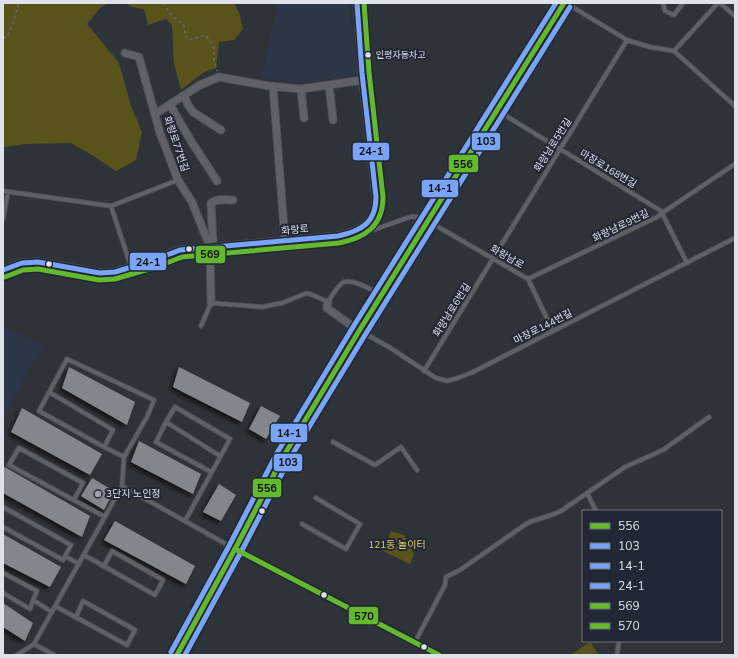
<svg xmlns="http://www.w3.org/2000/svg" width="738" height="658" font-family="'Nunito Sans','Noto Sans KR',sans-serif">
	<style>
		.built { fill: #2d3647 }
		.green { fill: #58521b }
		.building { fill: #82878d; filter: url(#shadow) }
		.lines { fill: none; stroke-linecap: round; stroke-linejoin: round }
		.service-casing { stroke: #4b5055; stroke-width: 5.5 }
		.minor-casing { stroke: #4b5055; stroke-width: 9 }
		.secondary-casing { stroke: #4b5055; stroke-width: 13 }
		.path { stroke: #64676b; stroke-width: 1.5; stroke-dasharray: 3 3; stroke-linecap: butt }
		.service { stroke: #5e6268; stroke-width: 3.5 }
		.minor { stroke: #5e6268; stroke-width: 7 }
		.secondary { stroke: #656767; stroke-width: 11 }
		.bus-1-casing { stroke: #212834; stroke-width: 8 }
		.bus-2-casing { stroke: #212834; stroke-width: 8 }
		.bus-3-casing { stroke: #212834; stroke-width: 8 }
		.bus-4-casing { stroke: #212834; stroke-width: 8 }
		.bus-5-casing { stroke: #212834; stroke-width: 8 }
		.bus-6-casing { stroke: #212834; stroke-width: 8 }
		.bus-1 { stroke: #64b82e; stroke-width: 5 }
		.bus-2 { stroke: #7aa4f7; stroke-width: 5 }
		.bus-3 { stroke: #7aa4f7; stroke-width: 5 }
		.bus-4 { stroke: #7aa4f7; stroke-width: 5 }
		.bus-5 { stroke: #64b82e; stroke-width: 5 }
		.bus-6 { stroke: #64b82e; stroke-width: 5 }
		.bus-dot { fill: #dee3eb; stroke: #212834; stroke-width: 1.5 }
		.poi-dot { fill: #a0a5ad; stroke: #212834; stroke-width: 1.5 }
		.labels { text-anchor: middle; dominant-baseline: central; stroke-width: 4; stroke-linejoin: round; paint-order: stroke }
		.bus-label { font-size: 9px; fill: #dee3eb; stroke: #212834; text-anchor: start }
		.street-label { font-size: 10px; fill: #dee3eb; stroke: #212834 }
		.poi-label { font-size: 10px; fill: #dee3eb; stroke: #212834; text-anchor: start }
		.park-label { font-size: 10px; fill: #e1d467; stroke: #212834 }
		.line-badge { stroke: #212834; stroke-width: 1.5 }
		.pale-badge-label { font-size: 11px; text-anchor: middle; font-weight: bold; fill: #111 }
	</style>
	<defs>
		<filter id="shadow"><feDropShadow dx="-3" dy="3" stdDeviation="2" flood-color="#0009"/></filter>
	</defs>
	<rect width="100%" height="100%" fill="#2e333a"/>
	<path class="built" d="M278 3H349L357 76 298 83 261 78Z
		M3 326 43 345 3 417Z"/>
	<path class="green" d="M3 3H108L100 8 87 24 119 63 131 106 142 132 136 160 116 171 95 157 71 143 27 144 3 147Z
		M125 3H234L239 12 243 29 234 40 219 42 216 68 204 72 181 90 174 63 172 25 166 19 148 25 144 9 132 7Z
		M391 531 404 535 414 554 410 564 383 551Z
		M590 642 599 655H570Z"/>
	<path class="building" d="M69 367 135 402 127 425 62 388Z
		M179 367 250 403 242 422 173 387Z
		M261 406 280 416 266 439 249 429Z
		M22 408 102 454 90 475 11 432Z
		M139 441 201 474 193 494 131 462Z
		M3 466 90 516 82 537 3 493Z
		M92 478 114 491 104 510 81 496Z
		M219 484 236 495 221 521 203 512Z
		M115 521 195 566 186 584 104 540Z
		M3 534 61 567 50 587 3 563Z
		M3 603 33 623 25 641 3 627Z"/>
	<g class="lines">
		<g class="service-casing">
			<path id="service" d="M566 3 627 40 650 47 674 51 735 106
				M663 3 665 11 674 15 683 3
				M720 3 735 16
				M674 51 718 3
				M498 111 661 211 687 263
				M3 191 111 206 178 180
				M111 206 131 267
				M3 219 8 192
				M363 228 373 230 410 217C417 216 422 217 428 221L528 279 553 331
				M528 279 657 217 662 213 735 164
				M201 326 211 303 262 307 282 303 307 293 315 296 328 302C331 297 338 285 344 282 354 279 372 290 381 295
				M360 331 389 347 436 378 447 381 458 378 473 372 735 238
				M424 371 627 40
				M49 392 113 430 104 447 39 411 67 359 154 400 147 417 124 457 122 486
				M166 422 220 456
				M333 442 375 465 401 447 417 470
				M104 447 124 457
				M587 493 596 511
				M74 500 83 483 19 448 9 465 105 517
				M3 507 71 545 63 560 3 527
				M185 521 230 439 175 407 166 422 156 442 211 472
				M302 524 346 549 360 524 316 498
				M84 555 155 595 163 580 112 551 104 566
				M65 556 79 564
				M3 573 37 591 33 600 30 609 3 593
				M33 600 52 612
				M55 606 127 645 135 630 83 601 76 617
				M415 642 445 585 446 577 460 570 526 524C537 518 550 517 561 511L625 467 663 450 709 417
				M34 644 54 655
				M17 655 34 644 122 486 235 549 439 655
				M617 655 619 641"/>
		</g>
		<g class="minor-casing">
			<path id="minor" d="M125 53 139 57 160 133 178 180 192 202 210 247
				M329 85 333 120
				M273 86 285 241
				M301 89 304 118
				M184 95 188 105 193 112 221 130
				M170 105 191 141 217 181
				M155 114 200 85 219 77 269 86 301 89 363 80
				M3 270 22 263 38 262 100 273 115 272 154 260 180 250 338 236C354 233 370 227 375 210 376 206 376 201 376 197L362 73 357 3
				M328 302 327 306V308L359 331
				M211 303 210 247 213 242 211 203C218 198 225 200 233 200"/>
		</g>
		<g class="secondary-casing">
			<path id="secondary" d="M177 655 235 549 283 457 359 331 564 3"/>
		</g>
		<path class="path" d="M163 3 171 15 184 25 185 35 189 40 205 35 210 40 214 49V59L217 71
			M3 38 7 37 12 26 19 3"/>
		<use href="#service" class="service"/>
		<use href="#minor" class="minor"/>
		<use href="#secondary" class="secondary"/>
		<g class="bus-1-casing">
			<path id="bus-1" d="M177 655 235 549 283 457 359 331 564 3"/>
		</g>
		<g class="bus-2-casing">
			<path id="bus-2" d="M185 655 241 552 289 460 365 335 570 7"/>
		</g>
		<g class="bus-3-casing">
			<path id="bus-3" d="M171 652 229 546 277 453 353 327 556 3"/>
		</g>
		<g class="bus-4-casing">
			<path id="bus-4" d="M3 270 22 263 38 262 100 273 115 272 154 260 180 250 338 236C361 231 376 223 376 197L362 73 357 3"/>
		</g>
		<g class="bus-5-casing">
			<path id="bus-5" d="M5 277 23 270 38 269 99 280 115 279 156 267 182 257 339 243C365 238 383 226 383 197L369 72 364 3"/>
		</g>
		<g class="bus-6-casing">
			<path id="bus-6" d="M235 549 439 655"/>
		</g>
		<use href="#bus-1" class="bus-1"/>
		<use href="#bus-2" class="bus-2"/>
		<use href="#bus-3" class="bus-3"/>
		<use href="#bus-4" class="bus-4"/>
		<use href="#bus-5" class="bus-5"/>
		<use href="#bus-6" class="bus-6"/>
	</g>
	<g class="bus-dot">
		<circle cx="368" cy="55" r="3.5"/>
		<circle cx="189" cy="249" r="3.5"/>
		<circle cx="49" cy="264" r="3.5"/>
		<circle cx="262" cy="511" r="3.5"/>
		<circle cx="324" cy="595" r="3.5"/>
		<circle cx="424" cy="647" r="3.5"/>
	</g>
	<circle class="poi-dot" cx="98" cy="494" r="4"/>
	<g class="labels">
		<g class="bus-label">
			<text x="376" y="55">인평자동차고</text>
		</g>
		<g class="street-label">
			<text transform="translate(176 144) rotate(71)">화랑로77번길</text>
			<text transform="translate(553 145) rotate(-58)">화랑남로5번길</text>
			<text transform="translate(608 169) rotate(31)">마장로168번길</text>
			<text transform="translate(621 226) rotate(-26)">화랑남로9번길</text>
			<text transform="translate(295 230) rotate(-5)">화랑로</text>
			<text transform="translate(507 257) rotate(30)">화랑남로</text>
			<text transform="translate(452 310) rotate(-58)">화랑남로6번길</text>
			<text transform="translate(543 327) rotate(-27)">마장로144번길</text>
		</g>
		<g class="poi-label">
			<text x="106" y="494">3단지 노인정</text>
		</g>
		<g class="park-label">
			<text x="397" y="545">121동 놀이터</text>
		</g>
	</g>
	<g class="line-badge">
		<rect x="471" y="132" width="30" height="19" rx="4" fill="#7aa4f7"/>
		<rect x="352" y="142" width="38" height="19" rx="4" fill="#7aa4f7"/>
		<rect x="448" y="154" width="31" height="19" rx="4" fill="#64b82e"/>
		<rect x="421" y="179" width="38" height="19" rx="4" fill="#7aa4f7"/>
		<rect x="195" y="245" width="31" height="19" rx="4" fill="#64b82e"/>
		<rect x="129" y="252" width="38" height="19" rx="4" fill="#7aa4f7"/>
		<rect x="270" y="423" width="38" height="20" rx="4" fill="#7aa4f7"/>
		<rect x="273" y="453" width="30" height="19" rx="4" fill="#7aa4f7"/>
		<rect x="252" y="478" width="30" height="20" rx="4" fill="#64b82e"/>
		<rect x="348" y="606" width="31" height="19" rx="4" fill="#64b82e"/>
	</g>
	<g class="pale-badge-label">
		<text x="486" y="145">103</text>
		<text x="371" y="155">24-1</text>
		<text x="463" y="168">556</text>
		<text x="440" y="192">14-1</text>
		<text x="210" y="258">569</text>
		<text x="148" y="266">24-1</text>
		<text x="289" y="437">14-1</text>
		<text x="288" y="466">103</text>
		<text x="267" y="492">556</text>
		<text x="364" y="620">570</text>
	</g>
	<rect width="738" height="658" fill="none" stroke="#dee3eb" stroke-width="8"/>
	<rect x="582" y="510" width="140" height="132" fill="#212834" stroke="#6d737d"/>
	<rect x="590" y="523" width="20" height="6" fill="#64b82e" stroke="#6d737d"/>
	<text x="618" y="530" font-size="12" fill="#dee3eb">556</text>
	<rect x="590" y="543" width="20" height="6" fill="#7aa4f7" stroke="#6d737d"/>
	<text x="618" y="550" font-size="12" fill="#dee3eb">103</text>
	<rect x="590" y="563" width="20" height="6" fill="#7aa4f7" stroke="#6d737d"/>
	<text x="618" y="570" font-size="12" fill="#dee3eb">14-1</text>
	<rect x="590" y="583" width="20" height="6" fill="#7aa4f7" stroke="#6d737d"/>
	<text x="618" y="590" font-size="12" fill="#dee3eb">24-1</text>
	<rect x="590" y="603" width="20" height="6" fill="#64b82e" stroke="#6d737d"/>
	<text x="618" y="610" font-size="12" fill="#dee3eb">569</text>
	<rect x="590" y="623" width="20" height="6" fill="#64b82e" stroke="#6d737d"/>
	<text x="618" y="630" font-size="12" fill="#dee3eb">570</text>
</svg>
